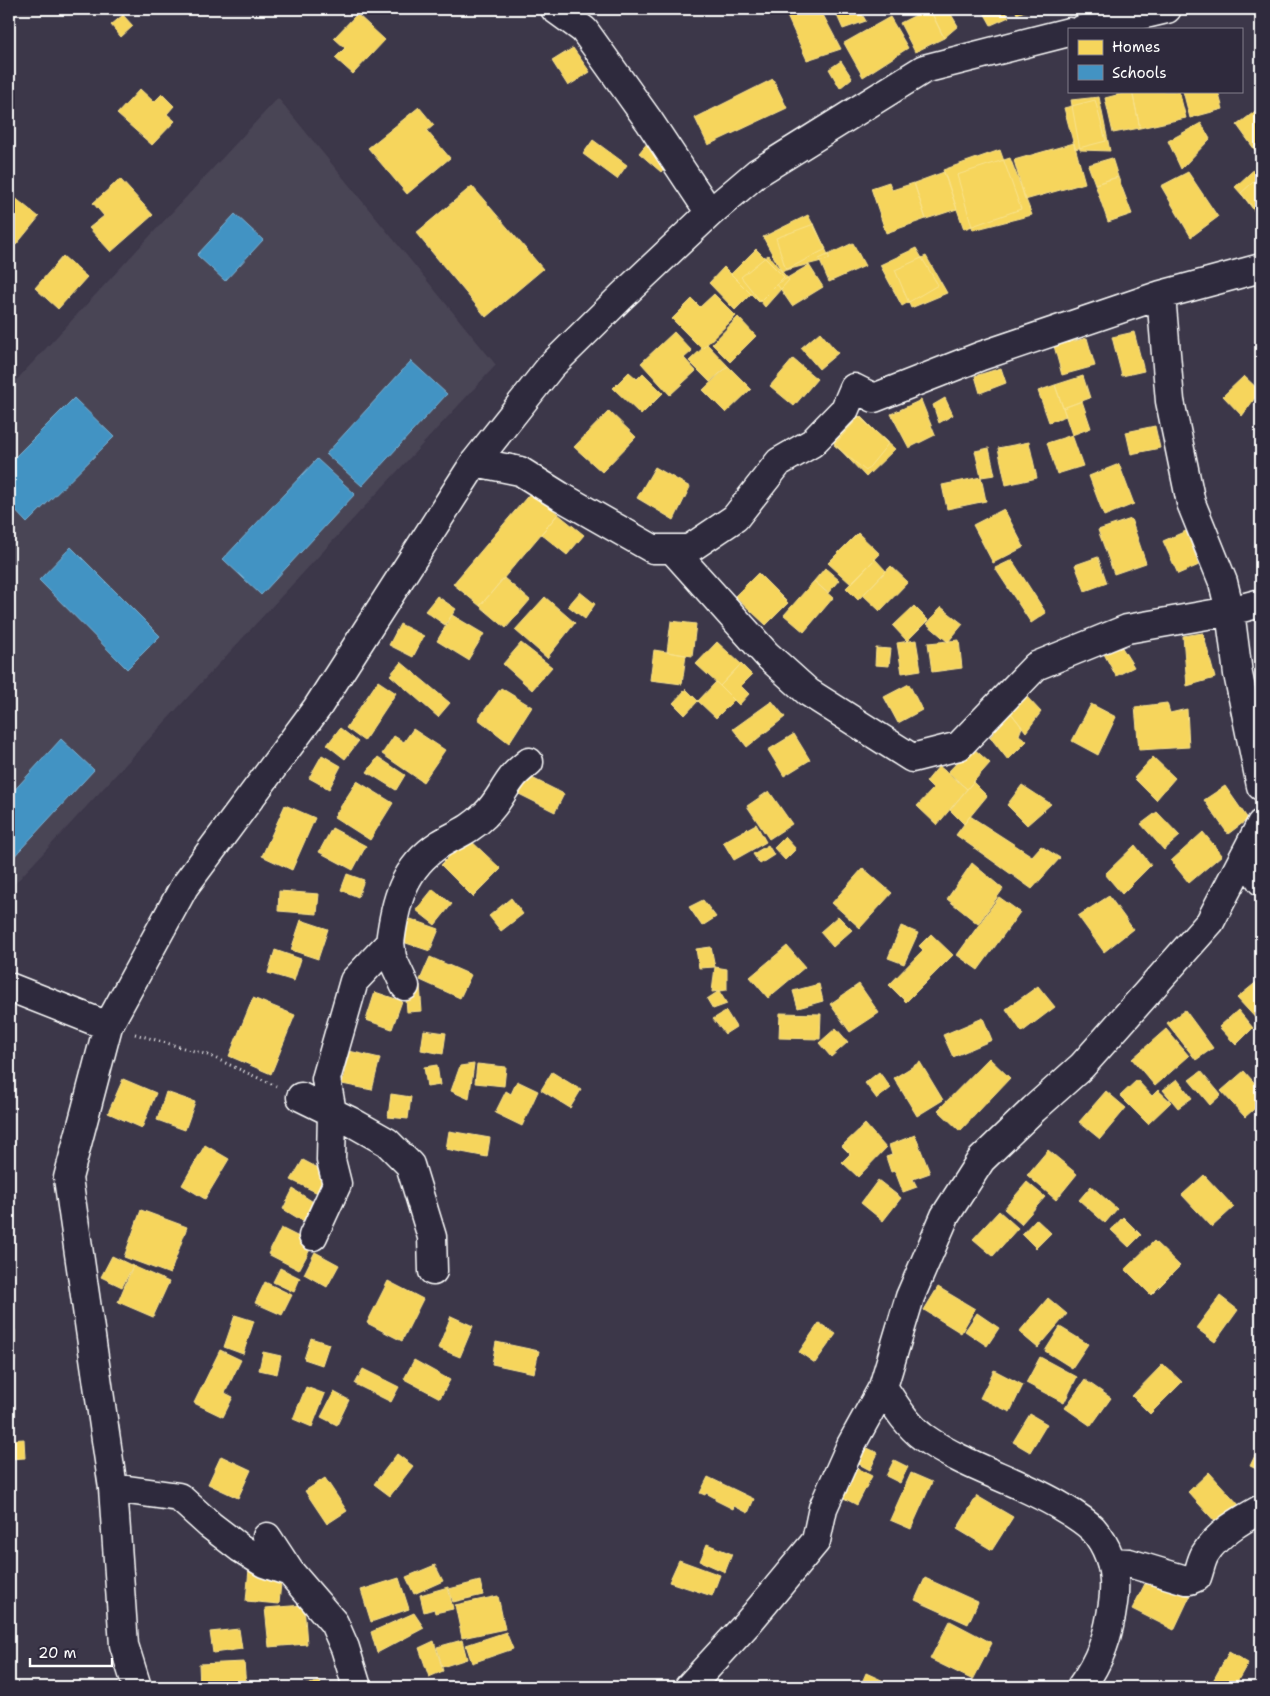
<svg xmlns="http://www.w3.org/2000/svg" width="1270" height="1696" font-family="'Shantell Sans',sans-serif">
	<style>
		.built { fill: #494455 }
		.homes { fill: #f6d55c; stroke: #f9e28d }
		.schools { fill: #4393c3; stroke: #7bb3d5 }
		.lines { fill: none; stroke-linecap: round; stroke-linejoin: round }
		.minor-casing { stroke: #fff; stroke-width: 31 }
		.path { stroke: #fff; stroke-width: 3; stroke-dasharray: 1 4; stroke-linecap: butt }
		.minor { stroke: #2f2a3d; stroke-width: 28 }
	</style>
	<rect width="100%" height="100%" fill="#3c3749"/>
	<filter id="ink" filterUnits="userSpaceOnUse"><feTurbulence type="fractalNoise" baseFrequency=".02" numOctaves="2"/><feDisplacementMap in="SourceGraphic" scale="10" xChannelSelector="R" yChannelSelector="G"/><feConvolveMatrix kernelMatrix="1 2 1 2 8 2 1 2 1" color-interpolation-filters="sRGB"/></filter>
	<g filter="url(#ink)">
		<path class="built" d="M278 98 496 365 9 890V388Z"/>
		<path class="homes" d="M799 9H820L841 49 807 60 786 14Z
			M838 9H859L866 21 843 29 835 11Z
			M928 9H930L944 38 915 52 900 23Z
			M940 9H948L958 26 944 38 932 14Z
			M955 9H967L958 14Z
			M982 9H1004L1009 17 991 25Z
			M1015 9H1030L1017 14Z
			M357 14 385 40 353 74 335 58 345 48 334 38Z
			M123 15 133 26 121 37 111 25Z
			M890 17 908 48 863 77 844 43Z
			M573 48 590 72 568 86 552 61Z
			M841 61 852 78 840 88 829 69Z
			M773 79 787 108 708 145 695 118Z
			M140 89 154 102 162 94 174 106 167 114 175 121 152 145 117 114Z
			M1132 91H1179L1186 118 1140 128Z
			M1132 91 1140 128 1113 133 1105 98Z
			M1183 91H1218L1223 109 1190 118Z
			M1099 97 1110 151 1080 150 1071 100Z
			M1095 100 1106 141 1075 149 1064 108Z
			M419 107 434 125 427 131 450 158 407 194 368 148Z
			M1261 107V156L1260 157 1237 125Z
			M1201 123 1210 139 1181 169 1168 141Z
			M593 140 627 165 617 179 583 154Z
			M649 141 672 159 661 172 639 153Z
			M1074 143 1085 183 1025 200 1014 160Z
			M1000 150 1021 209 964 229 943 170Z
			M1010 158 1032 215 973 230 957 175Z
			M1112 158 1118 177 1095 184 1088 165Z
			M1261 163V214L1260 215 1235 187Z
			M944 172 957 209 926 219 914 183Z
			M1188 172 1218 217 1191 237 1161 186Z
			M1261 175V220L1241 193Z
			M1118 177 1132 214 1108 222 1095 184Z
			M120 179 153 215 111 252 89 228 104 216 93 203Z
			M889 182 892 190 914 183 926 219 886 233 871 188Z
			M472 186 543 269 486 317 416 233Z
			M9 193 39 217 16 245 9 239Z
			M808 215 826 249 782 272 763 237Z
			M814 224 830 259 786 270 776 238Z
			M853 243 865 266 829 282 819 259Z
			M916 248 938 285 902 306 880 265Z
			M756 249 784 277 759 302 731 274Z
			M768 255 789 280 765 307 741 277Z
			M63 256 87 277 58 309 35 288Z
			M926 256 947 293 911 308 895 270Z
			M809 265 823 287 792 306 777 284Z
			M724 267 751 294 735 310 709 283Z
			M714 294 736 316 702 349 672 319 692 299 700 307Z
			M738 317 756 336 730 362 712 344Z
			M674 332 692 351 684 358 696 371 670 395 641 363Z
			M820 332 838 353 819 369 801 348Z
			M1134 332 1144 371 1122 376 1112 337Z
			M1087 338 1095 366 1062 375 1054 346Z
			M707 344 728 366 710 382 689 361Z
			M793 359 817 379 794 406 770 386Z
			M728 366 751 389 726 413 703 390Z
			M1001 368 1006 383 980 393 975 376Z
			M629 372 637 379 643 373 663 393 641 415 613 388Z
			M1083 376 1090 398 1063 408 1055 385Z
			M1244 376 1260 391 1242 416 1223 396Z
			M1055 385 1066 416 1049 422 1038 391Z
			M945 398 953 415 939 423 933 405Z
			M921 400 935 435 909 448 891 414Z
			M1082 401 1091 428 1072 435 1063 408Z
			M609 411 636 437 602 472 574 447Z
			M858 416 895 449 866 477 832 441Z
			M860 416 888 444 866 471 834 445Z
			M1155 426 1160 448 1131 454 1126 432Z
			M1072 435 1083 466 1057 474 1047 443Z
			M1029 442 1037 478 1006 485 998 448Z
			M989 448 995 475 981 477 975 451Z
			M1119 464 1134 504 1104 516 1089 476Z
			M655 467 690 487 674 520 637 498Z
			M981 477 986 501 947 509 942 485Z
			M532 491 558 514 480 606 453 584Z
			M1004 509 1024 547 993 563 973 525Z
			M558 514 584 535 567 555 541 534Z
			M1131 519 1146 563 1114 574 1098 530Z
			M1186 531 1199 565 1178 574 1163 541Z
			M858 533 880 554 851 584 828 563Z
			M1098 557 1107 583 1085 591 1075 565Z
			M875 559 886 571 858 600 846 588Z
			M1012 560 1046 613 1031 623 995 568Z
			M891 566 908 582 880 611 863 595Z
			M825 568 839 580 828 593 814 581Z
			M758 573 788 603 766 625 735 596Z
			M504 578 530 600 506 628 480 606Z
			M814 581 833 598 804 632 784 615Z
			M580 592 595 604 585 619 568 606Z
			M437 596 456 609 445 625 425 611Z
			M545 597 575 623 547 658 515 630Z
			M914 606 928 620 907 641 893 626Z
			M941 607 963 624 948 642 927 624Z
			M452 615 484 634 468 660 437 641Z
			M671 621 696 624 692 656 667 652Z
			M400 624 424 636 413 657 389 645Z
			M1203 633 1215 678 1187 686 1183 636Z
			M916 640 921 670 902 673 897 643Z
			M959 640 962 668 932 672 928 643Z
			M717 642 741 664 720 686 696 664Z
			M521 643 552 667 532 690 503 664Z
			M1121 646 1134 667 1116 676 1104 654Z
			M876 648 891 649 889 666 875 665Z
			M654 650 686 655 682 684 650 680Z
			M401 662 450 703 438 717 390 675Z
			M741 664 752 675 741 686 749 694 739 705 720 686Z
			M378 681 396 693 364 741 346 728Z
			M716 682 734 700 716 718 698 701Z
			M909 684 922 710 898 723 884 697Z
			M501 688 532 707 509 743 478 719Z
			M686 689 698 701 685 715 673 703Z
			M1026 696 1041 712 1026 732 1011 713Z
			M772 701 785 717 747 747 733 729Z
			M1167 703 1170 713 1187 709 1189 747 1139 750 1135 707Z
			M1091 704 1116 717 1098 755 1072 741Z
			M1011 713 1022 727 1019 735 1027 741 1008 760 990 737Z
			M340 728 358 742 345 759 327 745Z
			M413 729 445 750 423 782 382 754 394 736 404 742Z
			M794 734 810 760 784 776 768 750Z
			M972 747 990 763 967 789 948 772Z
			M322 755 341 766 329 789 309 778Z
			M378 757 405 775 396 790 367 772Z
			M1153 757 1175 778 1156 800 1134 778Z
			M939 766 967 789 937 825 917 806 933 789 926 782Z
			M522 773 564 794 555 812 513 791Z
			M357 781 393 803 370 840 334 817Z
			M973 782 987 796 964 824 950 810Z
			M1022 785 1051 804 1027 825 1007 805Z
			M1225 786 1248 819 1228 834 1204 800Z
			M769 791 792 824 769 839 747 806Z
			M285 805 315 818 292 870 262 856Z
			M1157 812 1180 836 1164 850 1141 824Z
			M970 816 1032 856 1041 846 1060 858 1032 889 956 835Z
			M756 824 766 842 734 860 723 842Z
			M332 828 366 846 353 870 319 852Z
			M1203 832 1222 855 1189 883 1171 861Z
			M785 837 796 849 785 860 774 848Z
			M468 838 501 869 473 897 441 865Z
			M768 845 774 855 760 864 753 854Z
			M1135 845 1151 865 1122 894 1105 874Z
			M972 863 1003 889 978 924 947 899Z
			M863 868 892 893 860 928 832 903Z
			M347 874 364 880 358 897 341 890Z
			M433 889 452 904 435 925 416 910Z
			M279 891 319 894 317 914 278 911Z
			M1109 896 1133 929 1104 952 1078 916Z
			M999 897 1020 912 978 970 957 955Z
			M511 898 523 914 501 931 489 916Z
			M703 900 716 917 702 926 689 907Z
			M838 916 852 930 833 947 820 932Z
			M405 917 439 929 430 951 397 940Z
			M301 920 328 929 318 959 291 950Z
			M901 926 918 933 904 964 888 958Z
			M931 934 953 955 906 1002 889 985 923 950 919 946Z
			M787 946 805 967 768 998 750 977Z
			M711 947 715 967 699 968 696 949Z
			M275 950 301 959 294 981 268 973Z
			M430 957 471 975 460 998 420 980Z
			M715 967 727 969V990L712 992Z
			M1259 980 1261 982V1024L1237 998Z
			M819 984 823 1001 798 1008 793 991Z
			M859 984 879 1013 850 1032 830 1004Z
			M420 985 422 1011 407 1012 405 986Z
			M1038 986 1055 1007 1022 1032 1006 1009Z
			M719 991 727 1004 713 1009 707 999Z
			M375 992 402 1001 392 1029 366 1020Z
			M253 998 295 1015 271 1074 229 1056Z
			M1185 1010 1213 1048 1196 1060 1167 1023Z
			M1238 1010 1253 1028 1236 1045 1219 1027Z
			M726 1011 736 1027 725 1034 713 1019Z
			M780 1013 821 1014 820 1039 779 1038Z
			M983 1018 992 1040 953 1057 943 1035Z
			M836 1028 848 1042 831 1057 819 1043Z
			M1166 1029 1189 1056 1155 1086 1132 1059Z
			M424 1030 446 1033 443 1054 421 1050Z
			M349 1051 380 1058 372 1090 342 1084Z
			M989 1058 1010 1078 960 1131 938 1110Z
			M920 1062 943 1100 917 1116 894 1078Z
			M474 1064 469 1099 451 1091 460 1066Z
			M477 1064 506 1067 504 1086 475 1083Z
			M437 1065 440 1085 427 1087 424 1067Z
			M1201 1071 1221 1095 1210 1105 1189 1080Z
			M1244 1071 1261 1090V1103L1245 1117 1221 1091Z
			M552 1072 581 1090 570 1108 541 1090Z
			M879 1072 891 1088 877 1099 865 1083Z
			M123 1079 156 1093 142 1128 108 1113Z
			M1177 1079 1192 1098 1178 1108 1163 1090Z
			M1137 1080 1152 1096 1158 1090 1171 1102 1148 1124 1120 1096Z
			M517 1081 538 1091 522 1126 495 1113 506 1091 511 1094Z
			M1106 1091 1126 1108 1100 1139 1079 1122Z
			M166 1092 195 1102 185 1130 157 1120Z
			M391 1094 411 1097 408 1119 388 1117Z
			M865 1124 886 1148 858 1177 842 1162 850 1154 842 1146Z
			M449 1131 490 1138 487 1157 446 1149Z
			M915 1135 930 1173 913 1179 917 1187 903 1192 895 1171 891 1172 886 1157 892 1155 889 1145Z
			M205 1145 229 1159 205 1199 182 1185Z
			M1048 1150 1077 1174 1056 1200 1027 1175Z
			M303 1160 335 1177 324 1196 291 1180Z
			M1204 1175 1234 1207 1212 1227 1182 1195Z
			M878 1180 901 1198 883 1221 861 1203Z
			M1027 1182 1045 1197 1021 1224 1004 1209Z
			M1091 1186 1117 1209 1105 1223 1079 1200Z
			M293 1189 318 1205 306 1223 283 1209Z
			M141 1210 187 1227 170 1274 124 1257Z
			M999 1211 1018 1228 993 1256 973 1239Z
			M1123 1217 1141 1235 1129 1247 1111 1230Z
			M1036 1219 1051 1233 1036 1248 1022 1234Z
			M281 1228 313 1244 299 1270 268 1254Z
			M1154 1241 1180 1266 1151 1295 1125 1269Z
			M315 1252 339 1265 327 1287 304 1274Z
			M112 1256 133 1266 122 1287 101 1277Z
			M133 1266 169 1282 153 1317 118 1302Z
			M280 1268 300 1278 294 1292 273 1282Z
			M388 1281 423 1299 402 1341 367 1323Z
			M265 1282 292 1295 282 1315 255 1303Z
			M938 1287 975 1309 961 1333 924 1310Z
			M1220 1296 1238 1310 1215 1342 1196 1328Z
			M1048 1298 1067 1314 1038 1348 1019 1332Z
			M977 1313 999 1328 987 1346 965 1331Z
			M235 1315 254 1321 243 1354 224 1347Z
			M451 1316 473 1326 460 1357 438 1348Z
			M819 1323 836 1334 815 1363 799 1352Z
			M1060 1327 1088 1344 1072 1368 1045 1351Z
			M9 1330H15V1361H9Z
			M311 1338 329 1344 322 1365 304 1359Z
			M496 1342 539 1351 534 1373 492 1364Z
			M220 1350 241 1360 225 1393 233 1397 223 1417 194 1403Z
			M263 1352 281 1356 277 1374 259 1370Z
			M1040 1357 1077 1377 1064 1403 1026 1383Z
			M414 1360 450 1380 440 1398 404 1379Z
			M1163 1364 1182 1382 1150 1414 1132 1396Z
			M363 1369 399 1387 391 1402 355 1384Z
			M994 1370 1023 1385 1010 1412 980 1398Z
			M1085 1380 1111 1398 1091 1426 1065 1408Z
			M306 1387 325 1394 312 1427 293 1419Z
			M334 1392 349 1400 337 1425 321 1417Z
			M1030 1414 1047 1424 1030 1452 1013 1442Z
			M24 1439 25 1458 9 1459V1440Z
			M1261 1443V1471L1250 1466Z
			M859 1444 878 1453 870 1470 851 1460Z
			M397 1454 413 1466 390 1496 374 1484Z
			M221 1456 251 1470 238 1498 208 1484Z
			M894 1460 908 1467 900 1483 886 1476Z
			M852 1466 872 1476 857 1505 838 1495Z
			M1209 1472 1240 1506 1219 1526 1188 1492Z
			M911 1473 932 1482 911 1529 890 1520Z
			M708 1477 754 1499 748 1513 734 1506 733 1509 715 1500V1498L706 1493 705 1495 700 1493Z
			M325 1478 347 1511 327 1524 305 1491Z
			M977 1496 1013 1517 992 1550 957 1529Z
			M707 1544 732 1554 725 1572 700 1561Z
			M679 1560 720 1575 712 1596 669 1582Z
			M435 1565 443 1581 414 1594 406 1577Z
			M249 1569 282 1572 279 1604 246 1601Z
			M1149 1576 1190 1596 1174 1630 1132 1609Z
			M399 1578 409 1609 371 1622 361 1590Z
			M925 1578 978 1602 968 1624 915 1600Z
			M480 1581 483 1595 453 1602 449 1589Z
			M448 1587 453 1609 435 1613 434 1609 424 1612 420 1595Z
			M498 1596 505 1629 462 1638 455 1605Z
			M304 1605 307 1644 269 1647 265 1608Z
			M414 1613 424 1628 377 1653 371 1632Z
			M950 1621 992 1643 973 1680 930 1659Z
			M239 1629 242 1649 213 1653 210 1632Z
			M506 1632 513 1649 472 1663 466 1645Z
			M462 1640 467 1659 442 1667 437 1647Z
			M434 1641 443 1671 429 1677 419 1648Z
			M1229 1652 1248 1663 1234 1687H1224L1213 1681Z
			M244 1662 246 1687H200L199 1664Z
			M866 1673 895 1686 894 1687H860Z
			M320 1681 322 1687H300Z
			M1170 1682 1180 1687H1168Z"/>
		<path class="schools" d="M235 214 263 240 225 281 197 255Z
			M411 361 447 394 362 486 326 454Z
			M74 398 114 437 27 523 9 504V463Z
			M317 459 355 494 261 595 223 559Z
			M71 547 160 636 127 669 39 580Z
			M61 739 94 770 9 862V796Z"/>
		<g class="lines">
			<g class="minor-casing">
				<path id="minor" d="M555 9 584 30 649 121 710 213
					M1083 29 1167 9
					M1161 295 1170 401 1191 503 1223 582 1230 611 1238 674 1261 786
					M475 462 520 471 560 496 653 549H689L735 518 779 462 812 443 845 409 854 388 874 398 981 356 1161 295 1261 268
					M672 549 767 655 808 692 912 758 959 746 1036 666 1127 629 1230 611 1261 603
					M1245 856 1261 881
					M390 943C395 902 403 868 440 844 457 834 470 830 485 815 498 803 502 791 512 778 516 772 523 767 529 762
					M9 987 108 1026
					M301 1097 350 1121 387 1142 410 1165 432 1237 433 1271
					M313 1236 337 1184 331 1160 332 1112 326 1079 354 981 390 943 392 958 405 986
					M883 1387C895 1405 906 1424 923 1437 965 1467 1018 1480 1062 1507 1072 1513 1084 1520 1093 1529 1111 1550 1117 1576 1113 1603 1109 1635 1100 1661 1081 1687
					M113 1488 179 1497 210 1525 240 1548 264 1563 290 1572
					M267 1537 290 1572 334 1623 345 1648 357 1687
					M1112 1562 1129 1563 1186 1580H1190L1197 1577C1200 1569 1201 1561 1205 1554 1217 1534 1241 1520 1261 1509
					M137 1687 124 1645 113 1488 68 1178 108 1026 184 887 317 708 475 462 551 366 622 296 710 213 757 173 924 69 1069 32
					M689 1687 747 1624 816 1541 823 1508 851 1445 883 1387 910 1297 945 1216 981 1160 1034 1109 1082 1066 1210 922 1261 824"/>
			</g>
			<path class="path" d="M135 1034 208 1055 276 1086"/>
			<use href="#minor" class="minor"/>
		</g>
	</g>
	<rect width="1270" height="1696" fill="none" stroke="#2f2a3d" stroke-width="30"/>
	<rect x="15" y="15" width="1240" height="1666" fill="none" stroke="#fff" stroke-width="2" filter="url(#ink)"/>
	<rect x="1068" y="28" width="175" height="65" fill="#2f2a3d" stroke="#827f8b"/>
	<rect x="1078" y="40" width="25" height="15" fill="#f6d55c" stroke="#827f8b"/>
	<text x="1112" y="52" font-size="15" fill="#ffffff">Homes</text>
	<rect x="1078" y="65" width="25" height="15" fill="#4393c3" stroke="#827f8b"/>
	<text x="1112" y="78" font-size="15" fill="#ffffff">Schools</text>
	<path d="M30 1658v8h82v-8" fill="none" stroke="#ffffff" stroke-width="2.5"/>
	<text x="38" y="1658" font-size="15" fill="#ffffff" stroke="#2f2a3d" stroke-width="4" paint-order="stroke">20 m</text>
</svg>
